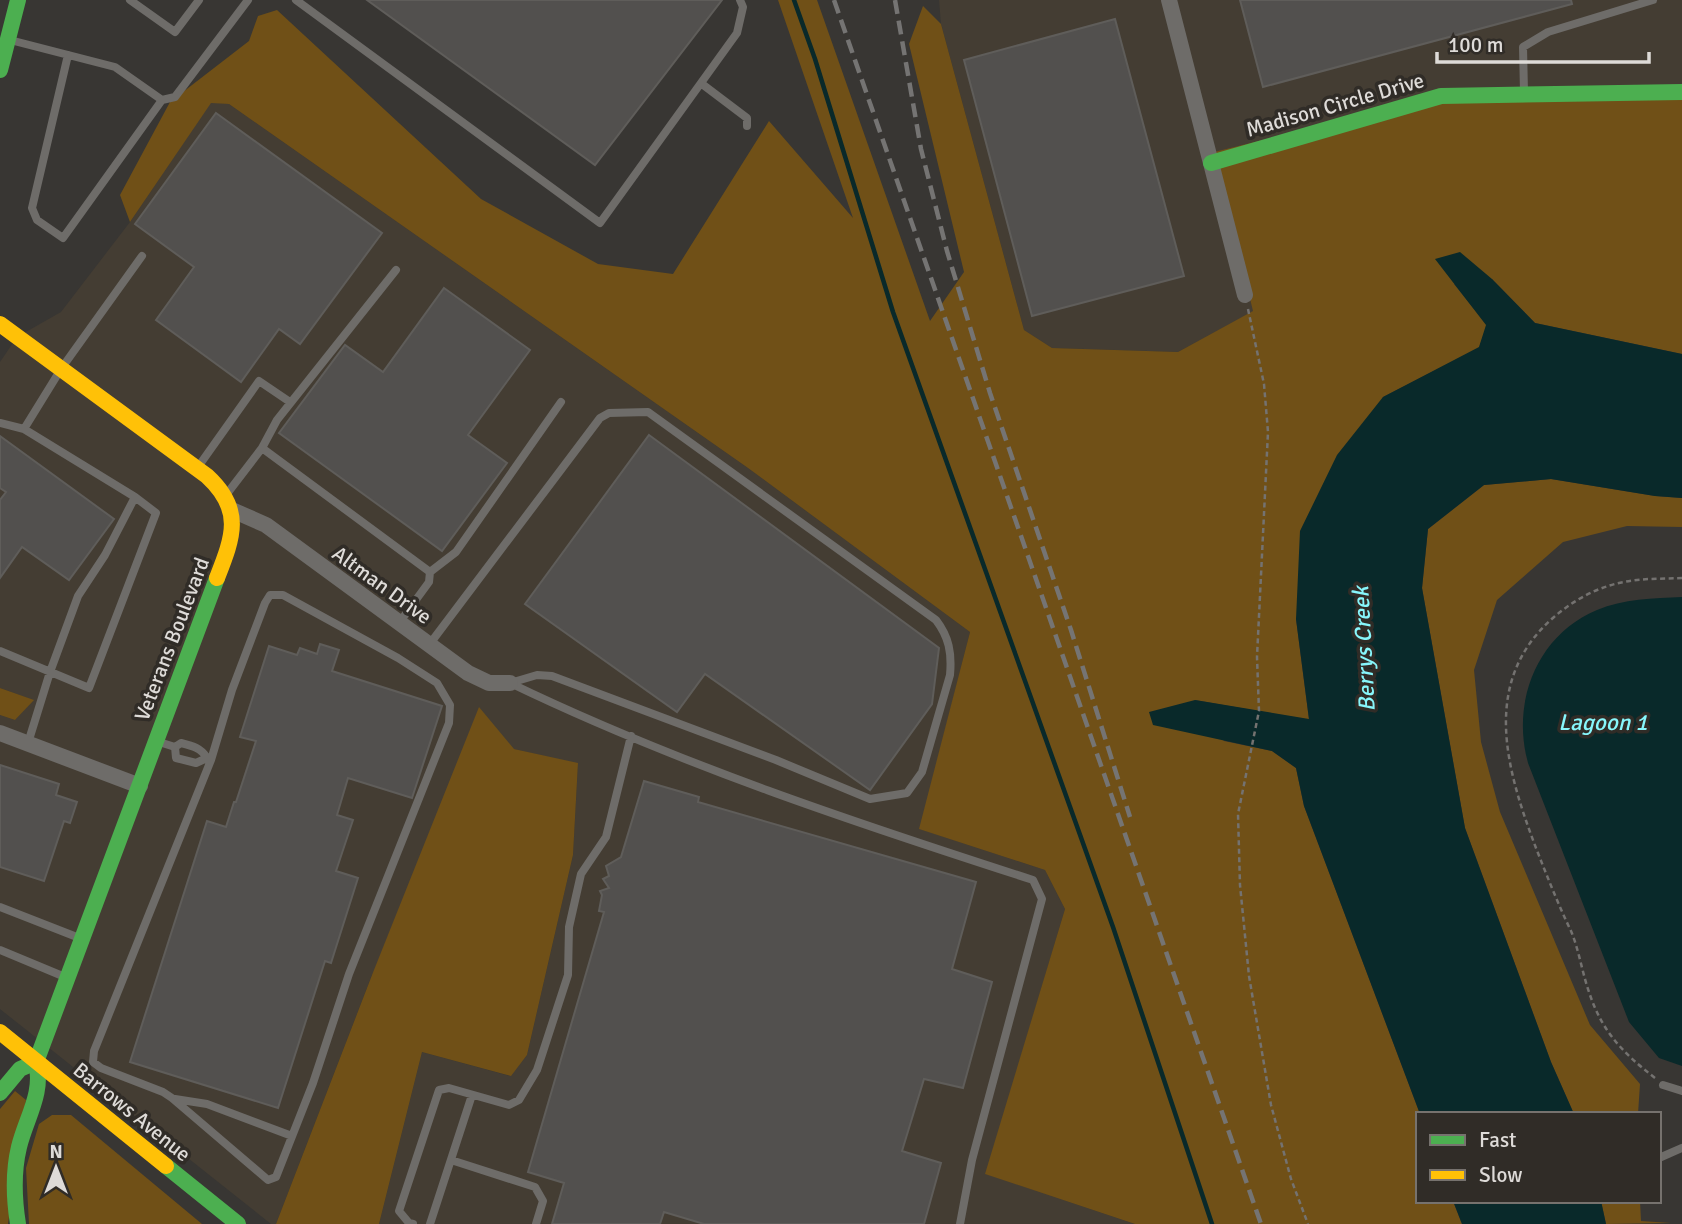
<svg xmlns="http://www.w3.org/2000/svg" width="1682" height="1224" font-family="Signika,sans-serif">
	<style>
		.built { fill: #443d33 }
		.green { fill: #705017 }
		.water { fill: #09292a }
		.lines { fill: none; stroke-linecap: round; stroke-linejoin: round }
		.stream { stroke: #09292a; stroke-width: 4.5 }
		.building { fill: #52504e; stroke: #5f5d5a; stroke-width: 2 }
		.path { stroke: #747270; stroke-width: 2.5; stroke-dasharray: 5 3.5; stroke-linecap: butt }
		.lane { stroke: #6e6c69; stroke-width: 8 }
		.street { stroke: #6e6c69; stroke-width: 16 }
		.fast { stroke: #4caf50; stroke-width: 16 }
		.slow { stroke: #ffc107; stroke-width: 16 }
		.rail { stroke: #757473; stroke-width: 4.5; stroke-dasharray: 14 7; stroke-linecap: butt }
		.labels { text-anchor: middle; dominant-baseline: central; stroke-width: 7; stroke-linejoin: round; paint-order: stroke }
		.street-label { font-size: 21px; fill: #dedbd8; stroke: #302c27 }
		.water-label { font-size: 23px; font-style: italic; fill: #87f6fb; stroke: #302c27 }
	</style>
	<rect width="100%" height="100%" fill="#383633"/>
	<path class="built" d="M939 0H1682V94L1214 152 1254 311 1178 352 1052 348 1024 330 941 24Z
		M211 102 229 104 748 468 970 632 920 829 1045 870 1065 909 986 1174 1135 1224H379L422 1052 510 1076 527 1055 573 855 578 764 514 749 372 975 276 1224H271L0 1009V715L15 720 33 700 0 688V362L17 337 61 312 130 222Z"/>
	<path class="green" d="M778 0H817L930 321 964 272 909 44 923 6 941 24 1024 330 1052 348 1178 352 1253 311 1214 152 1468 90 1682 94V354L1535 323 1492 279 1454 284 1487 325 1479 348 1383 397 1296 619 1309 720 1195 700 1224 741 1272 751 1296 768 1304 806 1420 1114H1418V1201H1453L1462 1224H1135L985 1174 1065 909 1045 870 919 829 970 632 748 468 229 104 211 103 130 222 120 195 170 102 249 41 258 16 277 10 481 199 598 264 673 274 769 121 853 218Z
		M1551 479 1655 496 1682 498V527L1627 526 1563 542 1497 600 1474 670 1481 742 1500 812 1590 1025 1640 1084 1638 1114H1574L1551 1062 1465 828 1422 588 1428 529 1484 485Z
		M0 688 34 700 15 720 0 715Z
		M479 707 514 749 578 763 573 855 527 1055 511 1076 422 1052 379 1224H276L372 975Z
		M15 1091 26 1100 8 1224H0V1109Z
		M52 1115H71L202 1224H29L26 1168 39 1124Z
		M1601 1201H1640L1641 1221 1671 1223 1606 1224Z"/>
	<path class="water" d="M1460 252 1492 279 1535 323 1682 354V498L1655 496 1551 479 1484 485 1428 529 1422 588 1465 828 1551 1062 1574 1114H1420L1304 806 1296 768 1272 751 1153 725 1149 712 1195 700 1309 719 1296 619 1300 531 1337 455 1383 397 1479 347 1486 325 1435 259Z
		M1682 597V1066L1659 1058 1629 1022 1528 763C1511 702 1537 635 1597 610 1623 599 1654 598 1682 597Z
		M1453 1201H1601L1606 1224H1462Z"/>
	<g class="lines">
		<path class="stream" d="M794 0 815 59 893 312 1113 927 1212 1224"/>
	</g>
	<path class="building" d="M367 0H722L595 165Z
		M1240 0H1571L1572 4 1263 87Z
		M1115 19 1184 276 1032 316 964 60Z
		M216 113 382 233 300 344 279 329 241 382 156 320 194 267 135 224Z
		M444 288 530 350 468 435 507 463 442 551 279 433 345 345 383 372Z
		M649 435 939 648 932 704 870 790 705 674 677 712 525 604Z
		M0 436 114 519 69 580 22 547 0 578V500L6 492 0 488Z
		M320 644 339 650 332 671 442 706 412 798 348 778 337 815 353 820 336 871 358 878 331 963 325 961 278 1108 130 1062 207 821 226 827 234 802H236L256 741 240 737 269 646 297 655 300 648 317 654Z
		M0 765 59 784 56 795 77 802 70 823 64 821 44 881 0 867Z
		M644 781 699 797 698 802 976 882 952 969 992 982 963 1088 924 1079 902 1151 941 1163 924 1224H704L664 1212 660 1224H552L564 1183 528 1172 604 912 599 911 602 895 600 891 609 888 603 879 609 876 606 866 621 857Z"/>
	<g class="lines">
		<path class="path" d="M1248 309 1264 384 1268 432 1257 657 1259 711 1238 814 1240 885 1249 976 1271 1105 1291 1179 1308 1224
			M1655 1078C1623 1053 1602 1032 1589 992 1582 972 1579 950 1571 931 1558 904 1547 876 1536 848 1506 769 1480 681 1554 617 1574 600 1597 587 1624 582 1642 578 1663 579 1682 578"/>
		<path class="lane" d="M130 0 175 32 199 0
			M296 0 600 223 737 33 743 7 740 0
			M10 40 115 67 162 100 175 97 248 0
			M68 55 32 208 37 220 63 238 162 100
			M702 84 747 118V126
			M1524 92 1523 47 1548 32 1653 0
			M0 423 24 429
			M262 448 277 420 396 270
			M198 467 259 381 290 402
			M226 495 262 448 430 572 429 582 399 623
			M430 572 456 552 561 402
			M429 645 600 418 609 413 648 412 936 620C949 637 952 653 950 675L922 772 907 793 870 799 776 760 552 676 537 675 510 683
			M0 651 89 688 156 513 135 497
			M510 683C678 764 856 823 1033 880L1042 899 972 1160 960 1224
			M159 742 175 747 181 743C193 746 201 748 207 758L196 763 176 758 175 747
			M28 743 50 672 78 596 105 555 135 497 24 429 61 369 142 256
			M207 758 211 760 232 690 265 603 270 595H283L398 658 437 683 450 705 449 723 349 974 313 1083 276 1177 268 1180 172 1098 163 1092 101 1068 93 1062 94 1051 211 760
			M0 907 82 939
			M0 950 65 977
			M1663 1085 1682 1091
			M175 1099 207 1104 292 1136
			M1659 1158 1682 1148
			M451 1160 535 1187 543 1201 536 1224
			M413 1224 409 1223 399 1211 439 1090 449 1088 509 1105 519 1100 537 1070 568 975 569 927 581 874 606 837 631 736
			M430 1224 472 1095"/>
		<path class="street" d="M1169 0 1245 295
			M232 510 266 525 468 673 489 683H510
			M0 733 140 786"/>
		<path class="fast" d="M0 70 18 0
			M1211 163 1441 96 1682 92
			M36 1062 217 578
			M0 1093 20 1069 36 1062C44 1093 26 1118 19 1147 13 1172 14 1199 18 1224
			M166 1166 238 1224"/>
		<path class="slow" d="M0 324 207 476C244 510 233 537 217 578
			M0 1032 166 1166"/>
		<path class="rail" d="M834 0 1261 1224
			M895 0 921 149 947 251 990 393 1071 630 1130 817"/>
	</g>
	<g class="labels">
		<g class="street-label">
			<text transform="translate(1335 105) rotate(-16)">Madison Circle Drive</text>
			<text transform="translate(382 585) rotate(36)">Altman Drive</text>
			<text transform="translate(172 639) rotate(-69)">Veterans Boulevard</text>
			<text transform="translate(132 1112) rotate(39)">Barrows Avenue</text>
		</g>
		<g class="water-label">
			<text transform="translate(1364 649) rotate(-93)">Berrys Creek</text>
			<text x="1603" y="722">Lagoon 1</text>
		</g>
	</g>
	<rect x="1416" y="1112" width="245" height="91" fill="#302c27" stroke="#76726e" stroke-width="2"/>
	<rect x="1430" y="1135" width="35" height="10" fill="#4caf50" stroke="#76726e" stroke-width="2"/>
	<text x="1479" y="1147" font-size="21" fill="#dedbd8">Fast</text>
	<rect x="1430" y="1170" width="35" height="10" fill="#ffc107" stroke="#76726e" stroke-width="2"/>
	<text x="1479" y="1182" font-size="21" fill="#dedbd8">Slow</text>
	<g transform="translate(56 1168)" stroke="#302c27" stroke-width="5" paint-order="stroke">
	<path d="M0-5L12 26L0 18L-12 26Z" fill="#dedbd8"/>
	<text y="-10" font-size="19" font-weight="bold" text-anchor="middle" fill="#dedbd8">N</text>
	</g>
	<path d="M1437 52v10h212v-10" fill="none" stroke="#dedbd8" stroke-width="3.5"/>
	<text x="1448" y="52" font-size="21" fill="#dedbd8" stroke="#302c27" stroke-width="5" paint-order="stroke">100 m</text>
</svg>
